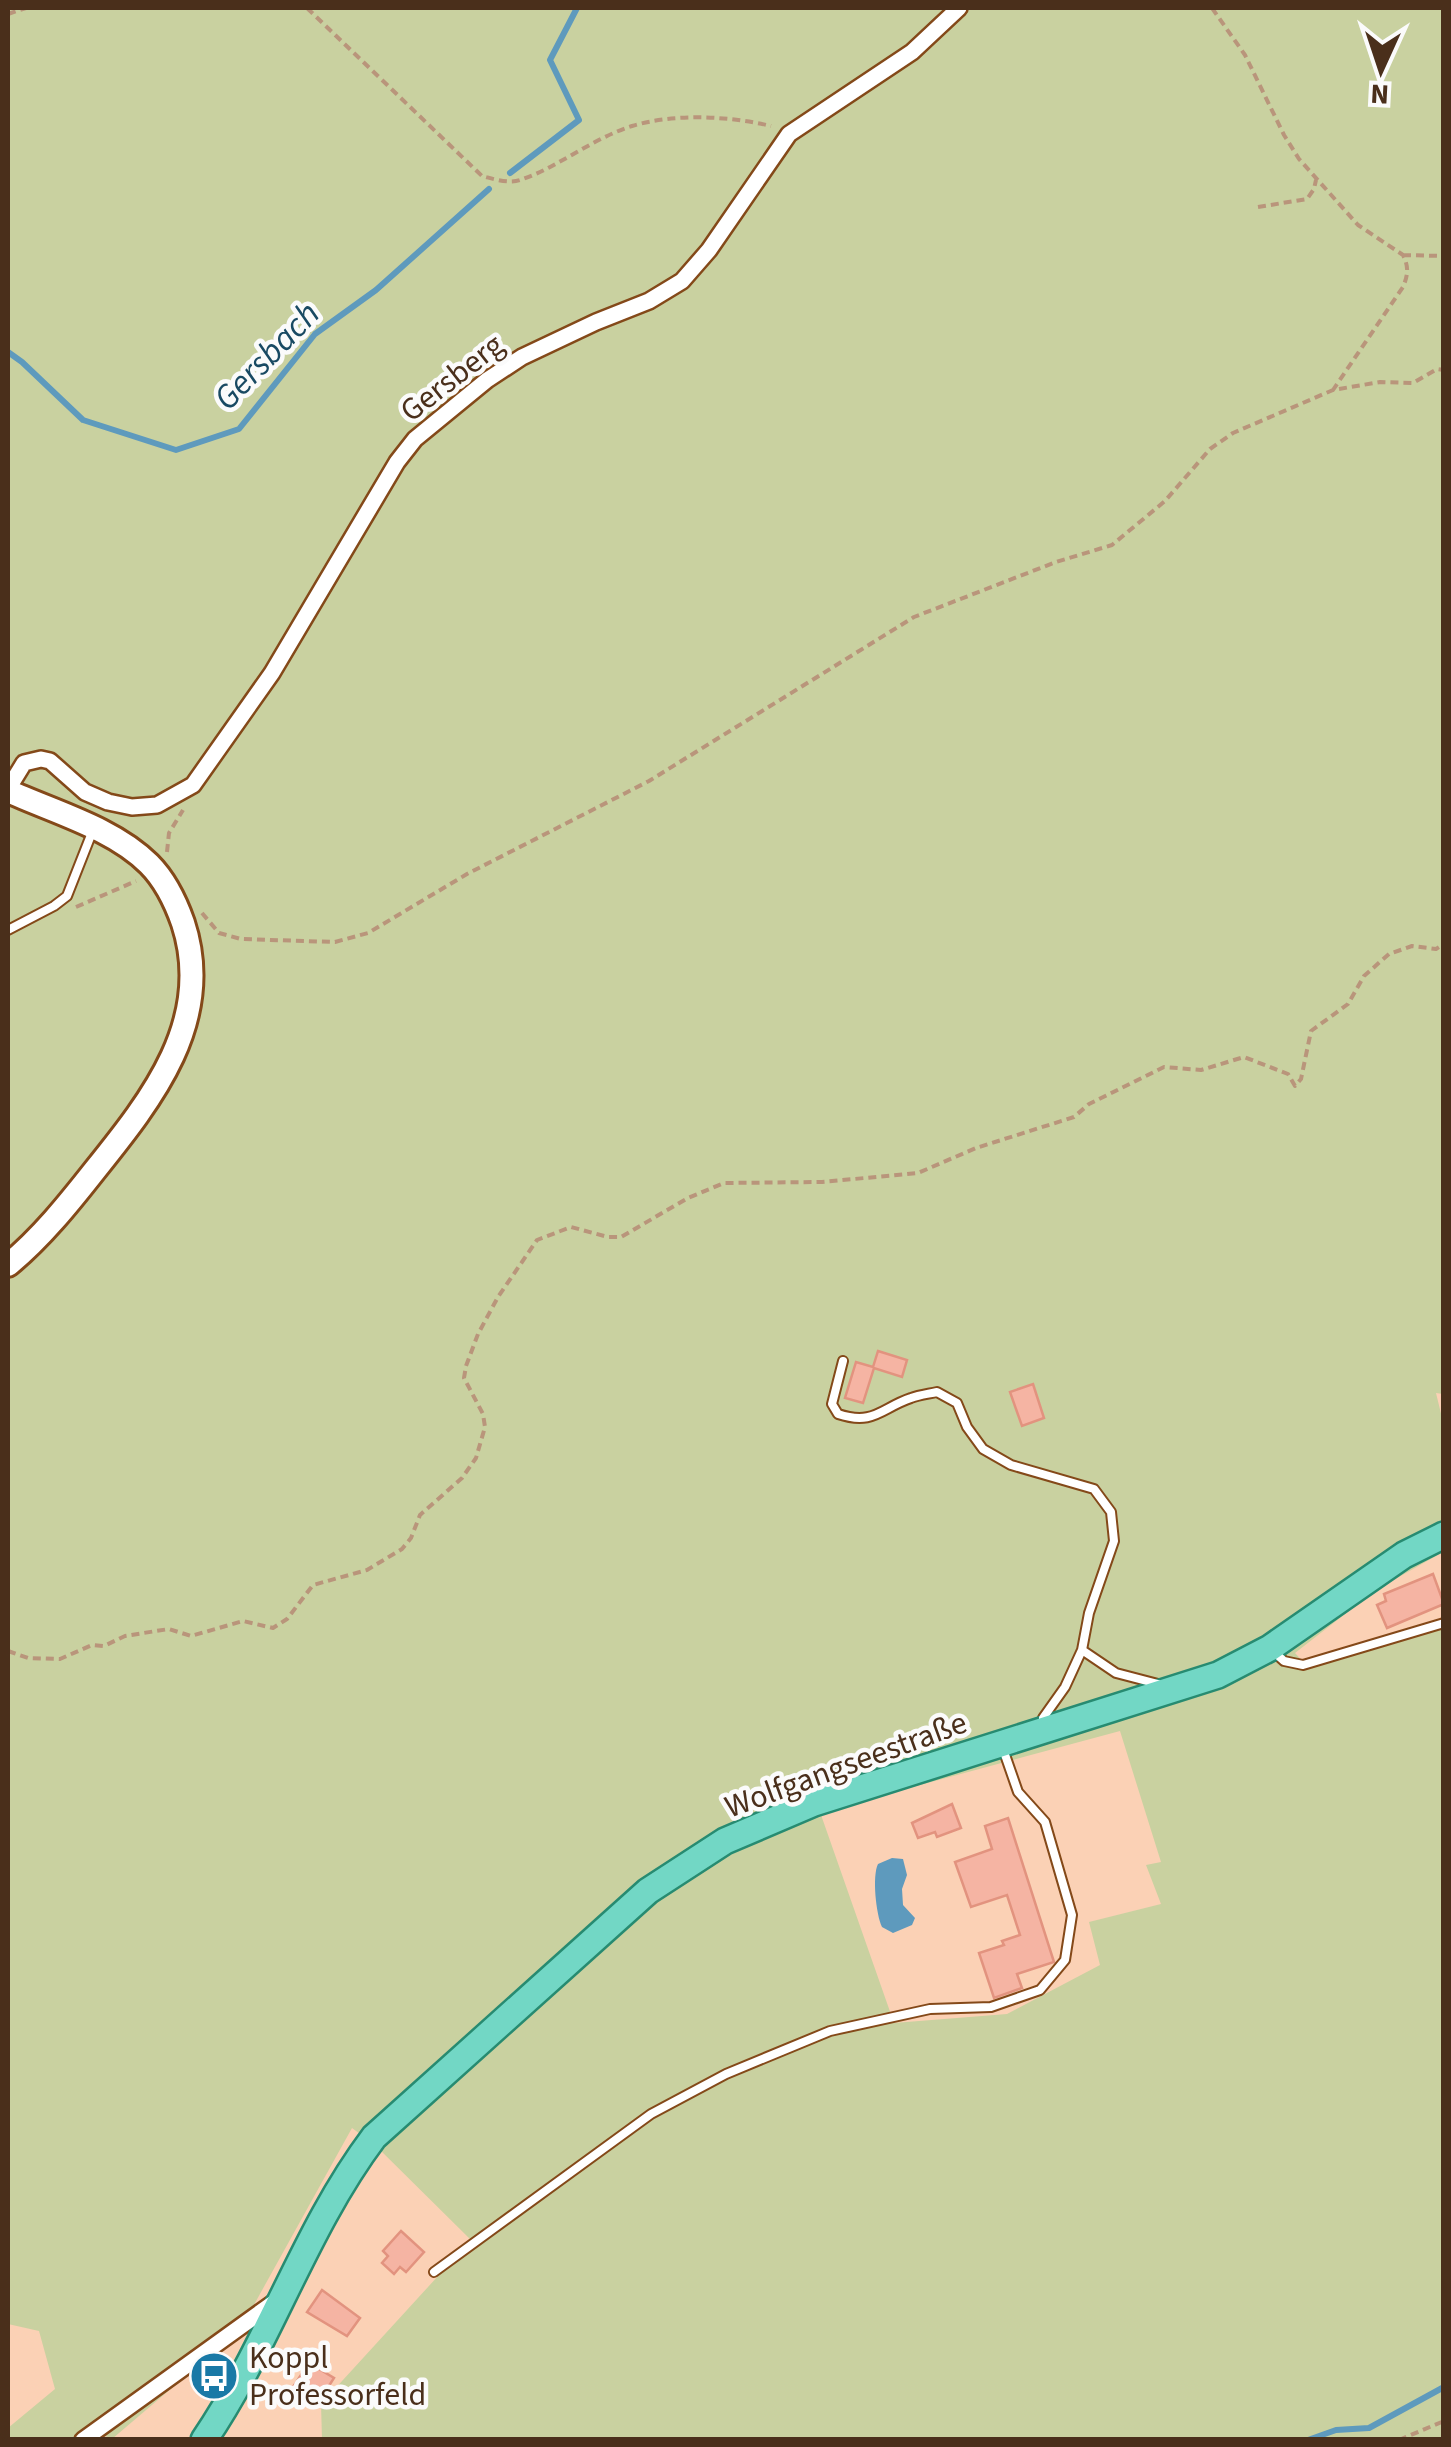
<svg xmlns="http://www.w3.org/2000/svg" width="1451" height="2447" font-family="'Source Sans 3',sans-serif">
	<style>
		.green { fill: #c9d1a0; fill-rule: evenodd }
		.water { fill: #5e9abd }
		.lines { fill: none; stroke-linecap: round; stroke-linejoin: round }
		.stream { stroke: #5e9abd; stroke-width: 6 }
		.building { fill: #f5b4a3; stroke: #e2937f; stroke-width: 2.5 }
		.lane-casing { stroke: #844919; stroke-width: 12 }
		.street-casing { stroke: #844919; stroke-width: 20 }
		.secondary-casing { stroke: #844919; stroke-width: 28 }
		.primary-casing { stroke: #278b71; stroke-width: 30 }
		.path { stroke: #b9957b; stroke-width: 4; stroke-dasharray: 8 5; stroke-linecap: butt }
		.lane { stroke: #fff; stroke-width: 8 }
		.street { stroke: #fff; stroke-width: 15 }
		.secondary { stroke: #fff; stroke-width: 22 }
		.primary { stroke: #72d7c5; stroke-width: 25 }
		.labels { text-anchor: middle; dominant-baseline: central; stroke-width: 9; stroke-linejoin: round; paint-order: stroke }
		.street-label { font-size: 32px; fill: #4a2f1b; stroke: #fbfbfb }
		.poi-label { font-size: 32px; fill: #4a2f1b; stroke: #fbfbfb; text-anchor: start }
		.water-label { font-size: 35px; font-style: italic; fill: #194a63; stroke: #fbfbfb }
	</style>
	<rect width="100%" height="100%" fill="#fbd1b5"/>
	<path class="green" d="M8 8H1443V1394L1436 1393 1444 1426 1443 1552 1376 1590 1295 1653 1308 1667 1443 1629V2439H322L321 2404 471 2240 375 2145 352 2128 240 2330 112 2439 103 2435 96 2440 8 2439V2428L55 2389 39 2331 8 2324ZM1120 1731 1161 1862 1146 1865 1161 1904 1089 1922 1100 1965 1007 2014 894 2023 820 1812Z"/>
	<path class="water" d="M892 1858 903 1859 907 1875 902 1889 903 1905 915 1918 912 1925 893 1933 882 1927C876 1914 872 1876 878 1864Z"/>
	<g class="lines">
		<path class="stream" d="M510 173 579 120 550 60 577 8
			M8 352 22 362 83 420 176 450 239 429 315 334 376 290 489 189
			M1308 2440 1336 2430 1369 2428 1444 2387"/>
	</g>
	<path class="building" d="M878 1351 907 1360 902 1377 874 1368 863 1403 845 1398 856 1362 873 1367Z
		M1033 1384 1044 1418 1022 1426 1010 1392Z
		M1433 1574 1444 1604 1387 1628 1377 1605 1386 1601 1384 1594Z
		M952 1804 961 1828 937 1837 935 1832 918 1838 912 1823Z
		M1008 1818 1054 1962 1017 1974 1022 1988 994 1998 979 1953 1004 1945 1002 1941 1020 1935 1007 1895 971 1907 955 1862 992 1849 985 1826Z
		M401 2231 424 2252 406 2272 400 2267 394 2274 382 2263 388 2256 383 2251Z
		M322 2290 360 2318 347 2336 307 2312Z
		M309 2363 334 2378 318 2403 293 2387Z"/>
	<g class="lines">
		<g class="lane-casing">
			<path id="lane" d="M8 930 54 906 67 896 93 830
				M843 1361 832 1404 838 1414C874 1426 881 1408 911 1398 919 1395 928 1394 937 1392L957 1403 967 1427 983 1449 1011 1465 1094 1489 1111 1512 1114 1541 1089 1613 1082 1650 1065 1687 1043 1718 1044 1727
				M1082 1650 1116 1673 1162 1685
				M1274 1652 1284 1661 1303 1665 1444 1623
				M434 2272 651 2114 726 2074 830 2031 930 2009 991 2007 1040 1990 1065 1960 1072 1915 1045 1822 1018 1792 1003 1749"/>
		</g>
		<g class="street-casing">
			<path id="street" d="M8 789 24 763 41 759 50 761 85 792 108 802 132 807 157 805 193 785 272 673 397 462 415 439 487 380 522 357 596 322 649 301 682 281 709 250 789 134 912 52 959 8
				M83 2440 276 2301"/>
		</g>
		<g class="secondary-casing">
			<path id="secondary" d="M8 791C54 812 113 828 149 864 165 880 176 903 183 923 215 1020 152 1099 95 1170 69 1203 41 1238 8 1265"/>
		</g>
		<g class="primary-casing">
			<path id="primary" d="M204 2440C270 2343 304 2230 374 2137L648 1891 725 1841 814 1803 1218 1675 1270 1648 1404 1555 1444 1535"/>
		</g>
		<path class="path" d="M307 8 482 176C494 179 508 184 520 180 557 168 591 139 632 126 676 113 728 116 771 126
			M1212 8 1245 55 1284 135 1299 159 1358 225 1403 255C1409 267 1408 275 1403 287L1333 390
			M8 14 26 8
			M1258 207 1307 199 1314 189 1316 180
			M1403 255 1444 256
			M167 852 169 833 183 810
			M76 907 136 881
			M202 913 219 933 241 939 335 942 368 933 467 874 649 781 914 617 1056 562 1112 545 1165 501 1210 449 1233 433 1333 390 1380 382 1413 383 1437 369 1444 370
			M8 1651 28 1658 60 1659 92 1645 104 1646 125 1636 156 1631 169 1629 191 1636 243 1621 273 1628 287 1619 313 1585 367 1570 402 1549 411 1538 420 1515 462 1478 476 1458 485 1427 483 1414 464 1378 466 1366 478 1334 498 1297 537 1240 571 1227 608 1237H621L688 1198 724 1183 822 1182 918 1173 976 1148 1074 1117 1089 1104 1164 1067 1201 1070 1244 1057 1288 1074 1295 1086 1301 1079 1311 1031 1348 1004 1364 976 1389 954 1412 946 1436 949 1444 944
			M1399 2440 1444 2421"/>
		<use href="#lane" class="lane"/>
		<use href="#street" class="street"/>
		<use href="#secondary" class="secondary"/>
		<use href="#primary" class="primary"/>
	</g>
	<defs>
		<g id="bus-disc" transform="scale(2.5)"><circle r="9.5" fill="#1979a6" stroke="#fbfbfb"/><path d="M-5-6H5V4H4V6H2V4H-2V6H-4V4H-5ZM-3.5-4V0h7V-4ZM-3.5 1.2v1.5H-2V1.2ZM2 1.2v1.5H3.5V1.2Z" fill="#fff"/></g>
	</defs>
	<g fill-rule="evenodd">
		<use href="#bus-disc" x="214" y="2376"/>
	</g>
	<g class="labels">
		<g class="street-label">
			<text transform="translate(452 378) rotate(-38)">Gersberg</text>
			<text transform="translate(846 1765) rotate(-20)">Wolfgangseestraße</text>
		</g>
		<g class="poi-label">
			<text x="249" y="2358">Koppl<tspan x="249" dy="37">Professorfeld</tspan></text>
		</g>
		<g class="water-label">
			<text transform="translate(267 356) rotate(-46)">Gersbach</text>
		</g>
	</g>
	<rect width="1451" height="2447" fill="none" stroke="#4a2f1b" stroke-width="20"/>
	<g transform="translate(1381 70) rotate(183)" stroke="#fbfbfb" stroke-width="8" paint-order="stroke">
	<path d="M0-8L18 38L0 25L-18 38Z" fill="#4a2f1b"/>
	<text y="-15" font-size="28" font-weight="bold" text-anchor="middle" fill="#4a2f1b">N</text>
	</g>
</svg>
